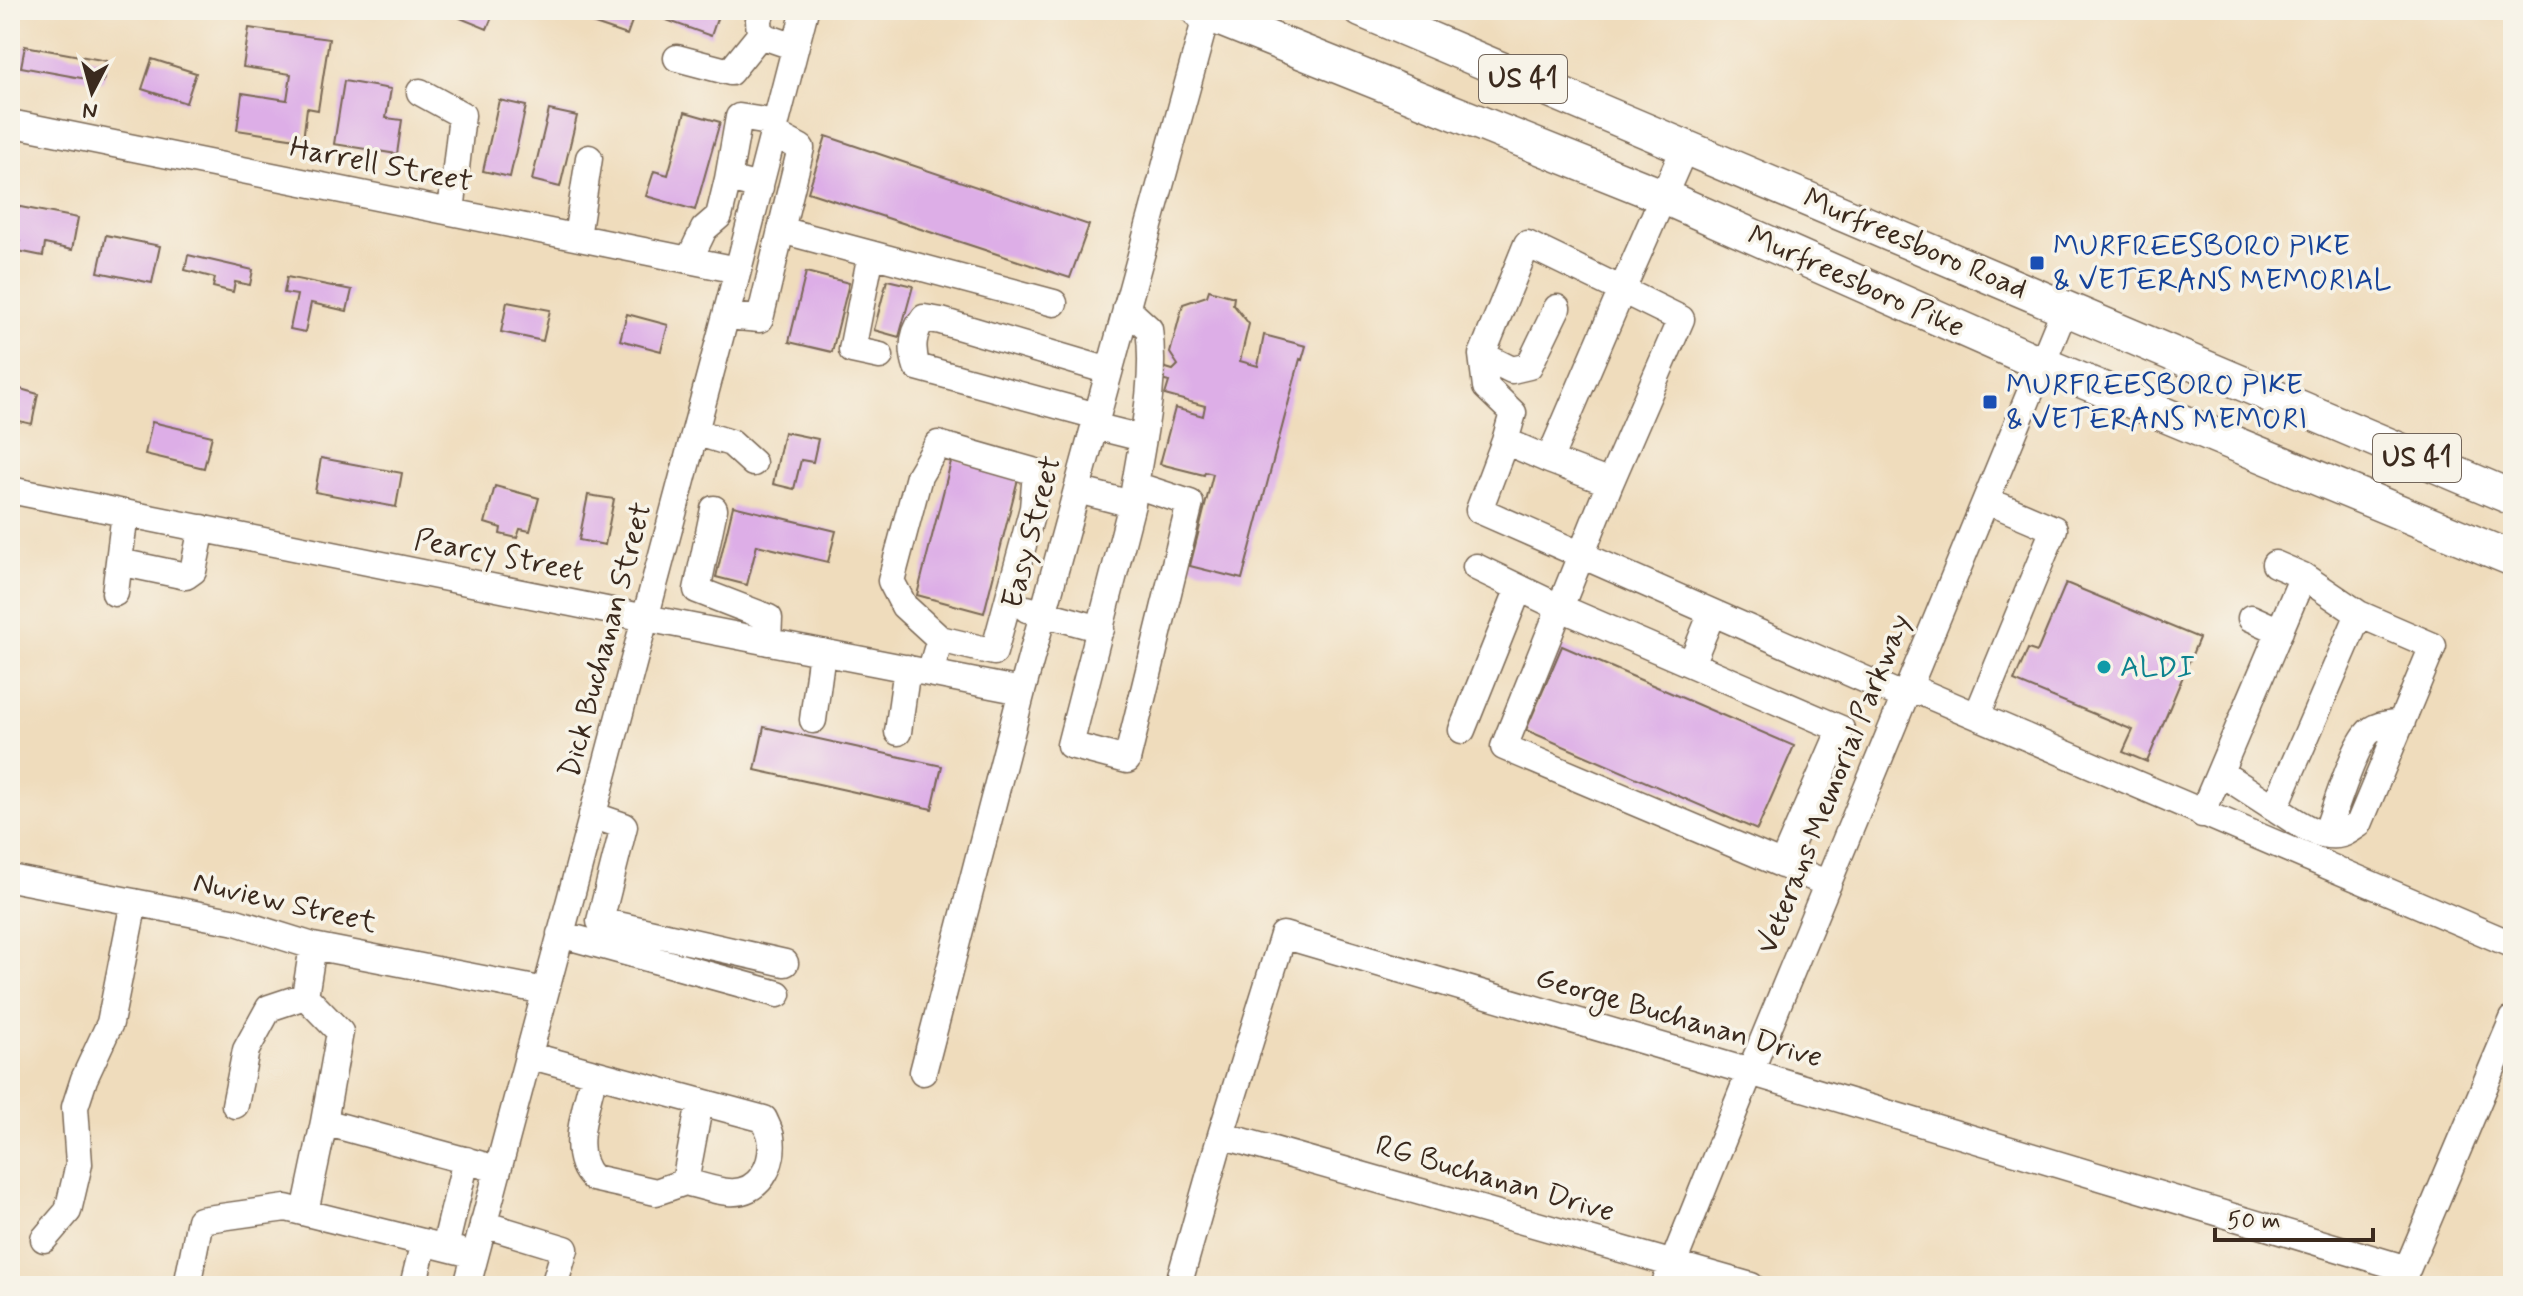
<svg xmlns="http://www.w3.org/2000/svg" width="2523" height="1296" font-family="Mynerve,sans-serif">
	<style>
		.building { fill: #ddaee7 }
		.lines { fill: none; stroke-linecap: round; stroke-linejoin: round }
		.minor-casing { stroke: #7a6855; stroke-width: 29 }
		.major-casing { stroke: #7a6855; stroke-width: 37 }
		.minor { stroke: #fff; stroke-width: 26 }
		.major { stroke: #fff; stroke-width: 34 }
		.transit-dot { fill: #1a4fb4; stroke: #f7f3e8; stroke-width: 3 }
		.culture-dot { fill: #0f9aa8; stroke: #f7f3e8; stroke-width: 3 }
		.labels { text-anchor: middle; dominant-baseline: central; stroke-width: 7; stroke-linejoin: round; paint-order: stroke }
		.shield { fill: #f7f3e8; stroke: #73665b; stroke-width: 2 }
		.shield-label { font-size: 28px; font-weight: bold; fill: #3b2a1e }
		.street-label { font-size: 30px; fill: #3b2a1e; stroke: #f7f3e8 }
		.transit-label { font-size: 30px; fill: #164399; stroke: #f7f3e8; text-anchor: start }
		.culture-label { font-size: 30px; fill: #0d838f; stroke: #f7f3e8; text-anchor: start }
	</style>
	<rect width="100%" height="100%" fill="#f7f3e8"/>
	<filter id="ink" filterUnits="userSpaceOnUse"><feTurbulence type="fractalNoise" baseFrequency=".0125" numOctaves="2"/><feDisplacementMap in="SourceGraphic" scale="16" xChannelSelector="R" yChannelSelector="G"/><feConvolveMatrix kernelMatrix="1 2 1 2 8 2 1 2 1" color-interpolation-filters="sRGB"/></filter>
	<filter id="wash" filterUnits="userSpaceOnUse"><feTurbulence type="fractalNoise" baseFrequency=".006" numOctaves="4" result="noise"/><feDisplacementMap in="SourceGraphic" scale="32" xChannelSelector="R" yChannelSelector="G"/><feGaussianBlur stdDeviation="1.8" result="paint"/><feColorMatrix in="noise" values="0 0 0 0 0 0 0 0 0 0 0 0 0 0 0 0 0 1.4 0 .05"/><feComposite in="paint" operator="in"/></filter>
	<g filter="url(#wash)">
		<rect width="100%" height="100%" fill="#efdcbc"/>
		<g id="blocks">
			<path class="building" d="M463 10H495L487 29 460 18Z
				M593 10H636L627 35 589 22Z
				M645 10H720L711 36 644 12Z
				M249 28 329 39 318 110 307 108 303 140 237 130 242 93 287 100 291 74 243 67Z
				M25 46 107 61 103 82 21 67Z
				M152 59 196 73 186 103 142 89Z
				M344 81 391 89 386 118 402 120 397 154 334 144Z
				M499 100 526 106 510 177 483 171Z
				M549 110 577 116 560 187 532 180Z
				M685 112 720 122 695 210 646 196 654 171 668 175Z
				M826 136 1089 225 1070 278 808 192Z
				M10 205 78 218 72 250 45 244 43 256 18 251 20 242 10 240Z
				M106 235 160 246 152 283 98 272Z
				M188 255 253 270 250 285 235 282 233 292 213 287 215 278 185 270Z
				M806 272 849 283 832 352 789 342Z
				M287 277 352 290 347 311 311 303 305 332 290 329 297 295 284 293Z
				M887 280 913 286 899 337 874 330Z
				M1209 290 1234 297 1233 304 1249 324 1240 361 1258 366 1264 335 1306 346 1302 360 1300 359 1242 579 1190 566 1213 474 1205 472 1204 475 1160 464 1175 408 1203 416 1205 406 1165 395 1169 382 1153 378 1156 365 1173 370 1178 365 1170 353 1183 304 1207 296Z
				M507 302 550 310 543 341 501 332Z
				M627 314 668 325 661 351 620 340Z
				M10 386 38 394 32 424 10 419Z
				M152 422 212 436 204 468 145 454Z
				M784 432 818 439 813 462 801 460 794 489 773 484Z
				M321 458 402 473 396 507 315 492Z
				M952 458 1018 479 984 613 917 595Z
				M495 486 539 498 530 531 520 529 517 538 500 534 501 528 485 523Z
				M588 495 614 499 605 545 579 540Z
				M733 506 836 531 828 562 757 545 747 585 716 577Z
				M2066 583 2199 638 2147 762 2123 752 2133 730 2014 681 2028 649 2037 652Z
				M1562 646 1794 746 1757 830 1526 730Z
				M764 727 942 766 932 809 755 770Z"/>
		</g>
	</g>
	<g filter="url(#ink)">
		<use href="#blocks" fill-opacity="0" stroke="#7a6855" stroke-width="2"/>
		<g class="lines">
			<g class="minor-casing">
				<path id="minor" d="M762 10 759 20 760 35 795 47
					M677 58 730 72 760 35
					M420 92 462 115 451 212
					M10 123 738 270
					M773 133 801 148 781 230 1054 303
					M760 187 728 179 739 117 776 123
					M577 237 589 158
					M871 254 852 350 880 356
					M689 260 704 229 719 216 728 179
					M1126 308 1149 329C1157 385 1140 448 1132 504L1070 745 1127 760 1190 503 1135 485
					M726 316 760 319 781 230
					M1482 355 1512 370 1529 366 1557 308
					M1097 416 917 367C911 349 912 333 924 318L941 321 1109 371
					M1094 426 1142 438
					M695 432 731 443 753 463
					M1505 441 1479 510 1905 697
					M1549 460 1505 441 1513 413 1486 387 1482 355 1527 244 1622 290 1685 147
					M1610 483 1549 460 1622 290 1681 319 1610 483 1504 747 1828 884
					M10 490 646 618 1022 691
					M1077 490 1132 504
					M714 509 697 590 769 618 768 642
					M119 562 186 576 193 571 202 528
					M1476 567 1561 608 1841 729 1782 865
					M115 593 125 513
					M1027 609 1101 629
					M2251 618 2280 631
					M1691 664 1712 613
					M930 673 940 639 994 652 1033 508 1036 472 938 444 919 476 891 581 904 606 940 639
					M1909 687 2513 945
					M1977 716 2054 529 1986 500
					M813 720 822 652
					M1462 730 1519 588
					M898 732 907 668
					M2221 773 2275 808 2359 614 2303 576
					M2275 808C2292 819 2319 841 2342 834 2348 832 2354 827 2359 824L2433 646 2359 614
					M2202 814 2303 576 2275 564
					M592 815 624 826 600 921 785 963
					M2326 834C2335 810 2352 752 2367 734 2375 724 2390 724 2402 722
					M10 878 236 922 313 946 545 991
					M560 934 778 994
					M313 946 305 996 340 1032 324 1122 497 1169
					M528 1055 764 1119C766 1124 770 1131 771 1137 775 1165 759 1195 728 1192 714 1191 699 1185 685 1182L700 1102
					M923 1072 1022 691 1208 10
					M594 1073C588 1103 567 1154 593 1178L656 1192 685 1182
					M235 1105 246 1050 269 1008 305 996
					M1221 1135 1751 1286
					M305 1212 324 1122
					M483 1224 565 1249 554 1286
					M44 1239 68 1211 79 1164 75 1107 84 1079 110 1023 134 902
					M445 1247 466 1160
					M187 1286 200 1220 286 1208 475 1255
					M413 1286 424 1242
					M467 1286 738 270 805 10
					M1178 1286 1221 1135 1283 935 1750 1072 2407 1269
					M1664 1286 1750 1072 2065 308
					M2400 1286 2513 1019"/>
			</g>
			<g class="major-casing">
				<path id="major" d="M1198 10 1662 196 2042 364 2513 559
					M1361 10 2513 498"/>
			</g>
			<use href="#minor" class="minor"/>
			<use href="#major" class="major"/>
		</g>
	</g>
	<g class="transit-dot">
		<rect x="2029" y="255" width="16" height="16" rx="4"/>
		<rect x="1982" y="394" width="16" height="16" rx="4"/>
	</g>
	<circle class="culture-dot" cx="2104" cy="667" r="8"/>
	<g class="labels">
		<g class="shield">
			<rect x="1479" y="55" width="88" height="48" rx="6"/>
			<rect x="2373" y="434" width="88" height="48" rx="6"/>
		</g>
		<g class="shield-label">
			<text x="1523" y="79">US 41</text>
			<text x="2417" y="458">US 41</text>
		</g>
		<g class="street-label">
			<text transform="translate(381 165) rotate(11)">Harrell Street</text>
			<text transform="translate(1915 244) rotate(23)">Murfreesboro Road</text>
			<text transform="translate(1856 282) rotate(24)">Murfreesboro Pike</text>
			<text transform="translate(1032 532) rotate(-75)">Easy Street</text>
			<text transform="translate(499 556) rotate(11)">Pearcy Street</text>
			<text transform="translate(606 640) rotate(-75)">Dick Buchanan Street</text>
			<text transform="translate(1834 784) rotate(-68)">Veterans Memorial Parkway</text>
			<text transform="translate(285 903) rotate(13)">Nuview Street</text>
			<text transform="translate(1679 1018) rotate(16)">George Buchanan Drive</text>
			<text transform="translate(1495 1179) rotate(16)">RG Buchanan Drive</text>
		</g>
		<g class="transit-label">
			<text x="2053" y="246">MURFREESBORO PIKE<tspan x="2053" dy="34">&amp; VETERANS MEMORIAL</tspan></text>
			<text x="2006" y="385">MURFREESBORO PIKE<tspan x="2006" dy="34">&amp; VETERANS MEMORI</tspan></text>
		</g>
		<g class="culture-label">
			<text x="2120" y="667">ALDI</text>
		</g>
	</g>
	<rect width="2523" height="1296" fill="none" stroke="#f7f3e8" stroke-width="40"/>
	<g transform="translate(92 92) rotate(186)" stroke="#f7f3e8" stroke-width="6" paint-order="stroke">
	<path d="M0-6L14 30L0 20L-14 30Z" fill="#3b2a1e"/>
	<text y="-12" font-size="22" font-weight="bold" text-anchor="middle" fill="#3b2a1e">N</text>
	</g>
	<path d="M2215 1228v12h158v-12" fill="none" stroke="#3b2a1e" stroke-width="4"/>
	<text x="2227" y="1228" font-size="24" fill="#3b2a1e" stroke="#f7f3e8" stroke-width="6" paint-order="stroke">50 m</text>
</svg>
